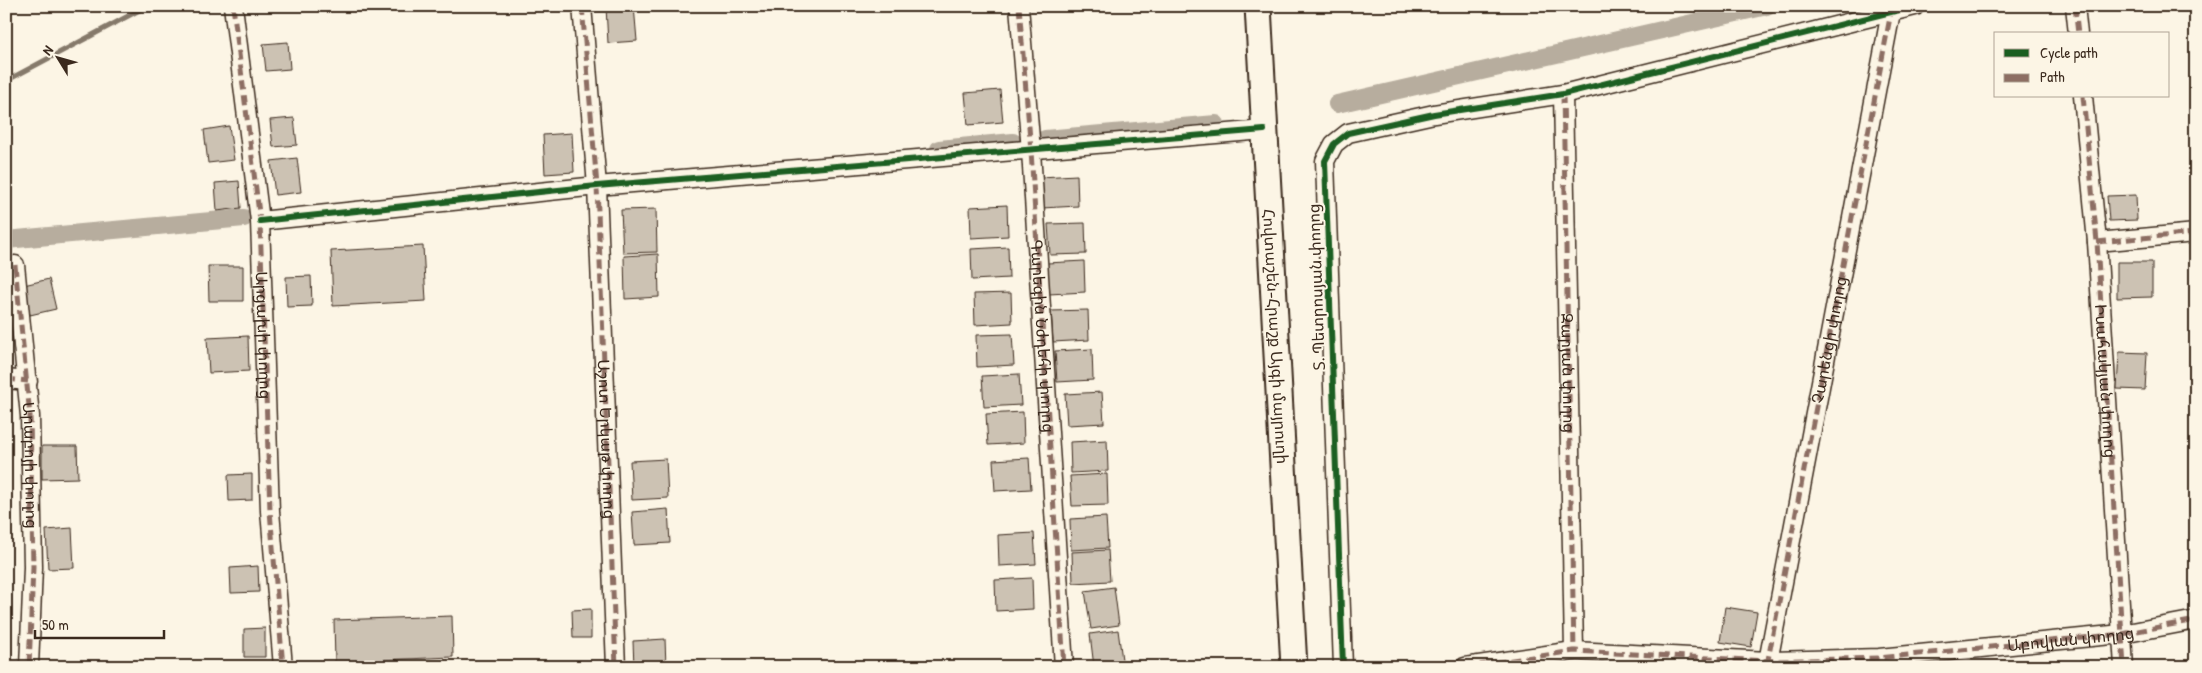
<svg xmlns="http://www.w3.org/2000/svg" width="2202" height="673" font-family="'Patrick Hand','Noto Sans Armenian',sans-serif">
	<style>
		.lines { fill: none; stroke-linecap: round; stroke-linejoin: round }
		.stream { stroke: #85796b; stroke-width: 5 }
		.canal { stroke: #b7ad9e; stroke-width: 18 }
		.building { fill: #ccc2b3; stroke: #3b2a1e }
		.street-casing { stroke: #3b2a1e; stroke-width: 21 }
		.secondary-casing { stroke: #3b2a1e; stroke-width: 29 }
		.street { stroke: #fcf5e5; stroke-width: 18 }
		.secondary { stroke: #fcf5e5; stroke-width: 25 }
		.quiet { stroke: #8d6e63; stroke-width: 5; stroke-dasharray: 10 5; stroke-linecap: butt }
		.cycleway-casing { stroke: #fcf5e5; stroke-width: 9 }
		.cycleway { stroke: #1b5e20; stroke-width: 6 }
		.labels { text-anchor: middle; dominant-baseline: central; stroke-width: 4; stroke-linejoin: round; paint-order: stroke }
		.street-label { font-size: 16px; fill: #3b2a1e; stroke: #fcf5e5 }
	</style>
	<rect width="100%" height="100%" fill="#fcf5e5"/>
	<filter id="ink" filterUnits="userSpaceOnUse"><feTurbulence type="fractalNoise" baseFrequency=".02" numOctaves="2"/><feDisplacementMap in="SourceGraphic" scale="10" xChannelSelector="R" yChannelSelector="G"/><feConvolveMatrix kernelMatrix="1 2 1 2 8 2 1 2 1" color-interpolation-filters="sRGB"/></filter>
	<g filter="url(#ink)">
		<g class="lines">
			<path class="stream" d="M6 81 147 6"/>
			<path class="canal" d="M1337 104 1767 6
				M1045 139 1216 124
				M939 149 1013 142
				M6 240 244 218"/>
		</g>
		<path class="building" d="M634 6 637 41 608 43 606 7Z
			M288 42 290 69 266 71 263 44Z
			M1000 90 1003 122 968 125 965 93Z
			M294 118 297 145 273 147 270 120Z
			M229 126 234 160 208 163 204 130Z
			M572 133 574 172 545 174 543 135Z
			M297 158 301 192 275 195 271 161Z
			M1077 175 1078 206 1042 208 1040 177Z
			M239 181 241 208 217 211 215 183Z
			M2136 195 2137 220 2109 221 2107 196Z
			M1007 205 1008 236 971 238 970 207Z
			M656 209 657 252 623 253 621 210Z
			M1085 223 1086 254 1050 255 1048 224Z
			M423 246 426 301 333 306 331 251Z
			M1008 247 1009 278 972 280 971 249Z
			M658 254 659 297 625 299 624 256Z
			M1084 261 1085 292 1049 294 1047 263Z
			M2117 262H2152V297L2117 298Z
			M208 266H243V301H209Z
			M311 276 312 306 287 307 286 277Z
			M49 279 56 309 30 315 24 285Z
			M1011 293 1012 323 975 325 974 294Z
			M1088 310 1089 340 1053 342 1051 311Z
			M1012 334 1014 365 977 367 976 335Z
			M248 336 249 371 209 373 207 338Z
			M1092 349 1093 380 1057 382 1055 351Z
			M2119 352 2147 353 2145 390 2117 389Z
			M1019 374 1021 405 984 407 982 376Z
			M1102 392 1104 423 1067 425 1065 394Z
			M1023 412 1024 443 988 445 986 414Z
			M1107 440 1108 471 1071 473 1070 442Z
			M42 446H77L78 478 42 479Z
			M1029 458 1031 489 995 491 993 460Z
			M666 459 668 498 632 500 630 461Z
			M252 474V500L229 501 228 475Z
			M1107 474 1108 505 1072 506 1070 476Z
			M668 509 670 543 634 545 632 512Z
			M1106 517 1108 548 1071 550 1070 519Z
			M72 528 74 568 48 569 46 530Z
			M1034 533 1036 564 999 566 998 535Z
			M1108 550 1110 581 1073 583 1072 552Z
			M258 566 259 592 231 593 230 568Z
			M1032 578 1033 609 996 611 995 580Z
			M1114 587 1119 625 1091 629 1085 591Z
			M1725 607 1757 612 1751 647 1720 642Z
			M591 609V638H573L572 610Z
			M452 616 453 657 335 662 334 620Z
			M265 628V657H244V629Z
			M1118 630 1123 667H1094L1090 634Z
			M665 639 666 667H634L633 641Z"/>
		<g class="lines">
			<g class="street-casing">
				<g id="street">
					<path d="M233 6 260 221 270 511 283 667"/>
					<path d="M582 6 597 186 616 667"/>
					<path id="s1" d="M1019 6 1031 151 1064 667"/>
					<path d="M2075 6 2078 34"/>
					<path id="s2" d="M1563 94 1574 651"/>
					<path d="M2083 96 2097 242 2124 667"/>
					<path d="M260 221 597 186 1264 130"/>
					<path d="M2097 242 2196 233"/>
					<path d="M15 265 30 416 33 567 29 667"/>
					<path d="M6 379 28 381"/>
					<path d="M1343 667 1325 161 1334 144 1348 133 1434 114 1563 94 1915 6"/>
					<path id="s3" d="M1465 667 1574 651 1768 661 1879 658 2122 634 2196 620"/>
					<path d="M1767 667 1891 12"/>
				</g>
			</g>
			<g class="secondary-casing">
				<g id="secondary">
					<path id="s4" d="M1258 6 1294 667"/>
				</g>
			</g>
			<use href="#street" class="street"/>
			<use href="#secondary" class="secondary"/>
			<g class="quiet">
				<path id="s5" d="M233 6 260 221 270 511 283 667"/>
				<path id="s6" d="M582 6 597 186 616 667"/>
				<path d="M1019 6 1031 151 1064 667"/>
				<path d="M2075 6 2078 34"/>
				<path d="M1563 94 1574 651"/>
				<path id="s7" d="M2083 96 2097 242 2124 667"/>
				<path d="M2097 242 2196 233"/>
				<path id="s8" d="M15 265 30 416 33 567 29 667"/>
				<path d="M6 379 28 381"/>
				<path id="s9" d="M1767 665 1891 12"/>
				<path d="M1465 667 1574 651 1768 661 1879 658 2122 634 2196 620"/>
			</g>
			<g class="cycleway-casing">
				<path id="cycleway" d="M260 221 597 186 1264 130
					M1343 667 1325 161 1334 144 1348 133 1434 114 1563 94 1915 6"/>
			</g>
			<use href="#cycleway" class="cycleway"/>
		</g>
	</g>
	<g class="labels">
		<g class="street-label">
			<text transform="translate(1316 287) rotate(-92)">Տ. Պետրոսյան փողոց</text>
			<text stroke="none"><textPath href="#s5" startOffset="331">Արցախի փողոց</textPath></text>
			<text stroke="none"><textPath href="#s1" startOffset="331">Գարեգին Նժդեհի փողոց</textPath></text>
			<text stroke="none"><textPath href="#s4" startOffset="331">Հովտաշեն-Հրաշք Այգի մայրուղի</textPath></text>
			<text stroke="none"><textPath href="#s9" startOffset="331">Չարենցի փողոց</textPath></text>
			<text stroke="none"><textPath href="#s2" startOffset="279">Զարյան փողոց</textPath></text>
			<text stroke="none"><textPath href="#s7" startOffset="286">Իսահակյան փողոց</textPath></text>
			<text stroke="none"><textPath href="#s6" startOffset="434">Աշոտ Երկաթ փողոց</textPath></text>
			<text stroke="none"><textPath href="#s8" startOffset="201">Արաբոյի փողոց</textPath></text>
			<text stroke="none"><textPath href="#s3" startOffset="608">Աբովյան փողոց</textPath></text>
		</g>
	</g>
	<rect width="2202" height="673" fill="none" stroke="#fcf5e5" stroke-width="25"/>
	<rect x="12" y="12" width="2177" height="648" fill="none" stroke="#3b2a1e" stroke-width="2" filter="url(#ink)"/>
	<rect x="1994" y="32" width="175" height="65" fill="#fcf5e5" stroke="#afa495"/>
	<rect x="2004" y="49" width="25" height="8" fill="#1b5e20" stroke="#afa495"/>
	<text x="2040" y="58" font-size="15" fill="#3b2a1e">Cycle path</text>
	<rect x="2004" y="74" width="25" height="8" fill="#8d6e63" stroke="#afa495"/>
	<text x="2040" y="82" font-size="15" fill="#3b2a1e">Path</text>
	<g transform="translate(58 58) rotate(307)" stroke="#fcf5e5" stroke-width="4" paint-order="stroke">
	<path d="M0-4L9 19L0 12L-9 19Z" fill="#3b2a1e"/>
	<text y="-8" font-size="14" font-weight="bold" text-anchor="middle" fill="#3b2a1e">N</text>
	</g>
	<path d="M35 630v8h129v-8" fill="none" stroke="#3b2a1e" stroke-width="2.5"/>
	<text x="42" y="630" font-size="15" fill="#3b2a1e" stroke="#fcf5e5" stroke-width="4" paint-order="stroke">50 m</text>
</svg>
